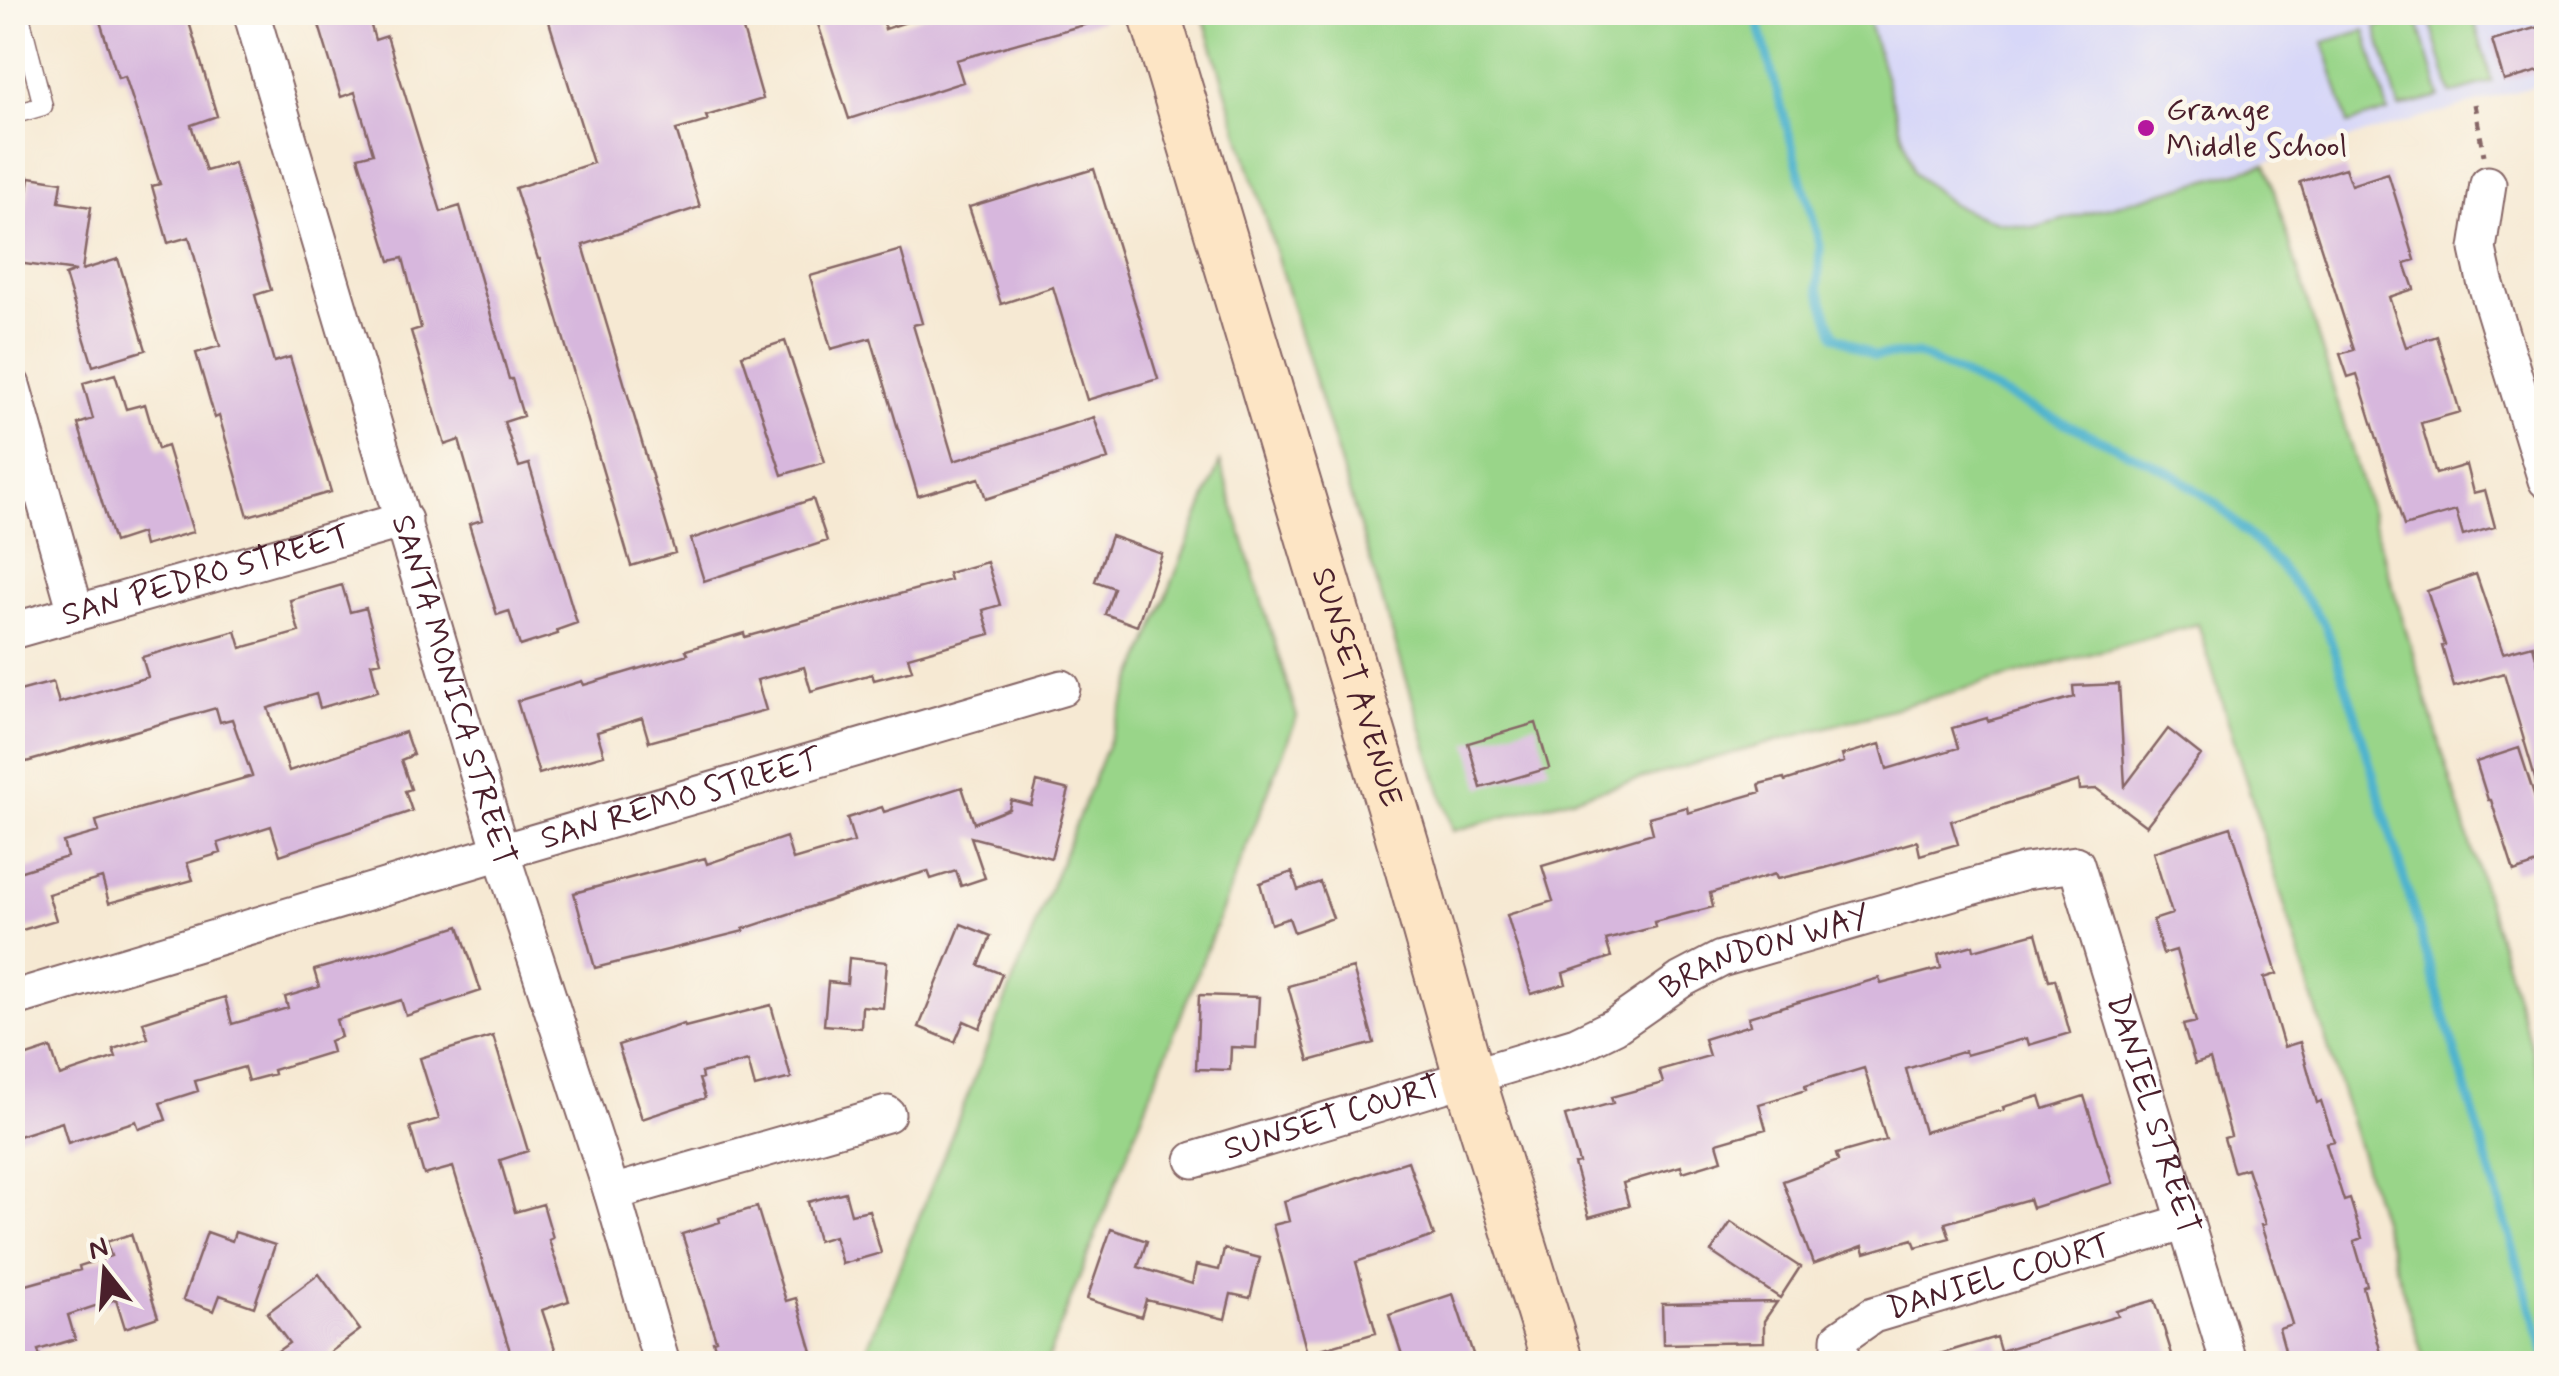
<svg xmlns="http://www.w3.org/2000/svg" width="2559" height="1376" font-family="Mynerve,sans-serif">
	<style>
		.built { fill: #d7d7f8 }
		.green { fill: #99d589; stroke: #727a5a; stroke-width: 2.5 }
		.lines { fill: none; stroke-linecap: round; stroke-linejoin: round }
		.stream { stroke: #4fb4ce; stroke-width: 9 }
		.building { fill: #d7b7dd }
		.lane-casing { stroke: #866666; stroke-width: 21 }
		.street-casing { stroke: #866666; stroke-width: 39 }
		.secondary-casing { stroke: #866666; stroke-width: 54 }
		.path { stroke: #866666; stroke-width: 5; stroke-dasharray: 8 8; stroke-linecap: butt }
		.lane { stroke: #fff; stroke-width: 18 }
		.street { stroke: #fff; stroke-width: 35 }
		.secondary { stroke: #fde5c5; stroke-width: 50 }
		.poi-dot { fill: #b5179e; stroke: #fbf7ec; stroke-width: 4 }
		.labels { text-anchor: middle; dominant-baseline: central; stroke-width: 9; stroke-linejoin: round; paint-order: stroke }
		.poi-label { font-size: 32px; fill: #4a1f2b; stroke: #fbf7ec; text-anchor: start }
		.street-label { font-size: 32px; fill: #4a1f2b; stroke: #fbf7ec }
	</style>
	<rect width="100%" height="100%" fill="#fbf7ec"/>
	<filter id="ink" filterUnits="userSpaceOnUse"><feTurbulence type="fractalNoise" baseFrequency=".01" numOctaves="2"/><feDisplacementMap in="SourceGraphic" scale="20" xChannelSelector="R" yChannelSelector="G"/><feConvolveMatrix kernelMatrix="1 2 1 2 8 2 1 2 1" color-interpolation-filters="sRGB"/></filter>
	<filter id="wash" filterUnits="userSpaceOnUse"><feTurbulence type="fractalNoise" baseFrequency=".0048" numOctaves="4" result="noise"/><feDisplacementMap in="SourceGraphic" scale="40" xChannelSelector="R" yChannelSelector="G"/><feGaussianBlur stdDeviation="2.25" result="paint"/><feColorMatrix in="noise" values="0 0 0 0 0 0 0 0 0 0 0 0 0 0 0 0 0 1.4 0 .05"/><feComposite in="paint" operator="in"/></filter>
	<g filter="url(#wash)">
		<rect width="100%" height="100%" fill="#f6e9d3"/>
		<path class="built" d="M1866 13H2546V83L2033 228 1997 222 1968 211 1950 203 1914 172Z"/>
		<path class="green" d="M1202 13H1866L1914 173 1950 203 1968 211 1997 222 2033 228 2266 164 2546 1097V1363H2425L2198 624 1453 831Z
			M2428 13H2472L2492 82 2451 94Z
			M2416 15 2440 97 2399 108 2376 27Z
			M2365 30 2388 112 2348 124 2324 42Z
			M1220 462 1297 717 1046 1363H861Z"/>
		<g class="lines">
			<path class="stream" d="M1755 12 1820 245 1818 287 1835 335 1874 356 1917 354 2170 472 2219 506 2279 565 2325 624 2355 713 2546 1359"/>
		</g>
		<g id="blocks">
			<path class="building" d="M97 12H186L217 116 191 125 206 171 234 163 271 290 255 295 274 362 290 357 331 492 248 516 219 416 215 418 196 353 220 346 189 237 168 243 152 186 160 184 125 76 118 78Z
				M315 12H367L375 40 387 36 441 212 460 206 509 379H512L523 416 504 422 519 467 529 464 577 623 557 630 558 634 520 646 509 611 497 615 469 524 482 520 459 440 445 445 411 331 421 328 403 258 390 261 358 157 373 153 355 92 341 97Z
				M546 12H738L763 99 706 116 708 121 676 130 700 207 583 245 675 553 631 566 540 259H538L515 188 593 163Z
				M814 12H882L885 29 936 12H1101L1102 20 956 60 963 82 849 119Z
				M2546 25V69L2504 81 2492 40Z
				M2345 168 2351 185 2388 173 2415 260 2405 263 2414 289 2389 297 2406 347 2437 336 2460 412 2421 423 2436 474 2466 465 2473 493 2485 490 2495 527 2463 536 2456 511 2404 526 2357 374 2348 377 2340 354 2354 350 2300 182Z
				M1094 169 1158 379 1087 400 1053 287 1001 304 969 207Z
				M30 177 62 182 59 202 91 207 82 270 118 259 146 350 93 366 65 275 76 271 17 263Z
				M901 250 922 323 913 325 954 461 1094 417 1108 459 986 499 979 478 918 496 871 338 831 349 810 276Z
				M785 341 825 462 782 475 742 355Z
				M115 374 126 409 145 404 158 449 167 446 193 532 144 546 141 533 114 542 78 424 93 419 83 383Z
				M813 499 827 541 704 581 691 539Z
				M1111 536 1162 554 1137 626 1105 614 1114 588 1095 581Z
				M987 562 1000 605 983 610 990 634 908 657 912 670 874 680 872 674 811 691 804 667 757 680 766 710 649 742 642 718 597 732 604 755 539 774 517 701 582 681 584 685 688 654 686 650 744 633 745 637 950 580 948 573Z
				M2476 574 2503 653 2533 645 2546 697V793L2540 794 2504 673 2454 687 2442 646 2445 645 2427 591Z
				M342 585 350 612 366 608 381 661 371 663 378 691 320 708 316 694 268 708 289 771 405 732 413 755 401 760 411 789 405 791 412 811 280 855 271 826 218 843 221 853 187 863 193 880 109 903 102 878 48 894 56 920 12 933V874L67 857 63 842 99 832 96 821 252 776 232 719 220 722 216 708 12 766V693L53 682 59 703 148 677 142 657 236 631 241 648 299 632 290 600Z
				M2119 684 2125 786 2168 729 2201 755 2146 826 2097 789 2080 790 2079 781 1951 821 1958 844 1920 855 1917 841 1825 868 1777 879 1775 874 1710 893 1713 907 1654 922 1655 927 1606 940 1611 957 1563 973 1566 984 1531 994 1507 915 1553 901 1542 866 1653 833 1649 817 1687 807 1688 813 1761 792 1759 784 1784 778 1785 781 1844 762 1842 755 1880 744 1887 769 1958 748 1952 728 1987 718 1988 721 2074 697 2073 686Z
				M1536 723 1549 768 1481 788 1468 743Z
				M2519 748 2546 831V861L2514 872 2491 800H2488L2476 762Z
				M1037 782 1069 790 1051 858 971 837 985 878 961 886 956 871 931 879 928 871 840 897 743 929 744 931 595 968 574 893 705 858 707 864 786 837 793 860 854 842 847 818 882 807 884 812 962 787 974 823 1009 809 1011 800 1031 805Z
				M2231 827 2277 974 2264 978 2284 1047 2300 1042 2317 1103 2321 1101 2334 1141 2326 1143 2344 1201 2350 1199 2362 1238 2354 1241 2367 1285 2363 1287 2384 1364H2289L2279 1328 2292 1324 2261 1225 2265 1224 2247 1168 2234 1172 2224 1138 2231 1136 2210 1059 2195 1064 2183 1025 2196 1022 2176 950 2163 954 2153 920 2172 914 2153 852Z
				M1292 872 1298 890 1320 882 1333 918 1294 932 1289 918 1271 924 1260 883Z
				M961 924 991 936 979 965 1002 974 980 1028 964 1021 955 1042 919 1027Z
				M459 926 481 991 406 1016 401 1000 336 1020 341 1037 329 1041 332 1052 273 1070 274 1074 248 1081 244 1067 195 1081 198 1091 160 1103 166 1120 139 1129 136 1121 68 1143 62 1122 12 1138V1061L51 1048 60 1076 116 1057 113 1049 148 1038 143 1022 181 1010 225 997 232 1024 288 1008 285 997 319 987 314 970 346 961 347 962Z
				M2036 933 2049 980 2055 979 2070 1033 2029 1045 2027 1038 1966 1055 1965 1051 1906 1069 1924 1132 2004 1110 2003 1107 2040 1096 2044 1109 2084 1096 2112 1183 2032 1208 2029 1199 1945 1223 1950 1238 1916 1247 1913 1239 1865 1253 1863 1246 1813 1264 1783 1181 1838 1161 1836 1154 1886 1140 1864 1068 1805 1086 1806 1090 1759 1104 1766 1129 1717 1143 1722 1160 1683 1172 1681 1166 1623 1183 1629 1206 1589 1217 1574 1164 1579 1163 1565 1116 1613 1103 1611 1097 1663 1083 1659 1070 1709 1056 1704 1039 1750 1025 1748 1017 1879 978 1881 984 1941 968 1938 955 1973 945 1974 950Z
				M849 958 887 962 883 1008 862 1006 861 1028 824 1025 828 982 847 984Z
				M1353 968 1374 1043 1309 1061 1288 986Z
				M1199 995 1259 997 1256 1048 1231 1047 1230 1070 1196 1069Z
				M771 1005 791 1078 755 1087 748 1061 701 1073 702 1078 699 1079 705 1098 642 1119 618 1045 684 1024 685 1027Z
				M493 1036 528 1151 500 1160 515 1212 543 1204 553 1238 549 1240 569 1301 542 1310 560 1364H514L453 1167 424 1175 410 1127 439 1119 420 1058Z
				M1408 1161 1434 1236 1356 1262 1376 1333 1307 1353 1273 1225 1289 1221 1284 1201Z
				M845 1192 851 1214 869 1210 881 1253 842 1264 834 1236 818 1241 808 1202Z
				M757 1207 786 1301 796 1298 813 1355 785 1364H720L713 1341 716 1340 682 1234 720 1222 719 1218Z
				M1731 1222 1800 1267 1780 1298 1711 1252Z
				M1111 1229 1147 1241 1138 1267 1192 1284 1196 1265 1219 1270 1224 1249 1260 1258 1250 1298 1231 1294 1225 1319 1146 1300 1141 1317 1087 1299Z
				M207 1232 232 1241 235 1232 275 1245 254 1307 220 1295 214 1311 183 1300Z
				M131 1234 158 1317 125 1328 116 1299 68 1315 75 1339 38 1350 42 1364H12V1289L80 1270 79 1266 111 1256 106 1242Z
				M319 1274 360 1330 329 1353 337 1364H260L289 1343 267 1313Z
				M1453 1294 1473 1354 1445 1364H1405L1389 1315Z
				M2155 1300 2175 1364H1931L1930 1357 1996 1337 2000 1351 2118 1316 2116 1311Z
				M1777 1302 1764 1321V1342L1663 1344 1662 1304Z"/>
		</g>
	</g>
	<g filter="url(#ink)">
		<use href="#blocks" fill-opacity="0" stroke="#866666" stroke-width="2.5"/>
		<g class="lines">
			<g class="lane-casing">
				<path id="lane" d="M12 115 43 106 19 12"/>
			</g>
			<g class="street-casing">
				<g id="street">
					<path id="s1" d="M251 12 501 852 612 1193 662 1364"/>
					<path d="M2488 184 2478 249 2485 281 2546 480"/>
					<path d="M12 385 76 612"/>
					<path id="s2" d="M12 631 404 520"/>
					<path id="s3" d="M12 999 501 852 1062 688"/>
					<path id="s4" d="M1194 1160 1576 1045 1615 1026 1681 980 1721 959 2026 871 2076 864 2229 1364"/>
					<path d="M612 1193 887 1114"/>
					<path id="s5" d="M1840 1364V1338L1873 1315 2186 1222"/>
				</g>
			</g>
			<g class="secondary-casing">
				<g id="secondary">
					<path id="s6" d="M1154 12 1407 856 1469 1076 1558 1364"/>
				</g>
			</g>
			<path class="path" d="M2474 104 2484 155"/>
			<use href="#lane" class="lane"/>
			<use href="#street" class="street"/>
			<use href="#secondary" class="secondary"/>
		</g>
	</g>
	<circle class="poi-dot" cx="2146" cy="128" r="10"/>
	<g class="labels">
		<g class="poi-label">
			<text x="2166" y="110">Grange<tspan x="2166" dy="37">Middle School</tspan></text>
		</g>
		<g class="street-label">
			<text stroke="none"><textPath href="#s2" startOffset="202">SAN PEDRO STREET</textPath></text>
			<text stroke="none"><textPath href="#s6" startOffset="705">SUNSET AVENUE</textPath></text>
			<text stroke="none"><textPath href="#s1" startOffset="708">SANTA MONICA STREET</textPath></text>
			<text stroke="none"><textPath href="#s3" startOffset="698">SAN REMO STREET</textPath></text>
			<text stroke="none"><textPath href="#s4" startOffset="612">BRANDON WAY</textPath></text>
			<text stroke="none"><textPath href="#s4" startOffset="1198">DANIEL STREET</textPath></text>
			<text stroke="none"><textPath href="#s4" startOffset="145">SUNSET COURT</textPath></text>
			<text stroke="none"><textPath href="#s5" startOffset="198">DANIEL COURT</textPath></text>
		</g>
	</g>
	<rect width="2559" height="1376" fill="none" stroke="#fbf7ec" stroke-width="50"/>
	<g transform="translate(105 1271) rotate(343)" stroke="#fbf7ec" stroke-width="8" paint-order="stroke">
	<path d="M0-8L18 38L0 25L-18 38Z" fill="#4a1f2b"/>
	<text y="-15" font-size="28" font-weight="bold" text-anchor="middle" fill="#4a1f2b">N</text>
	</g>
</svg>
